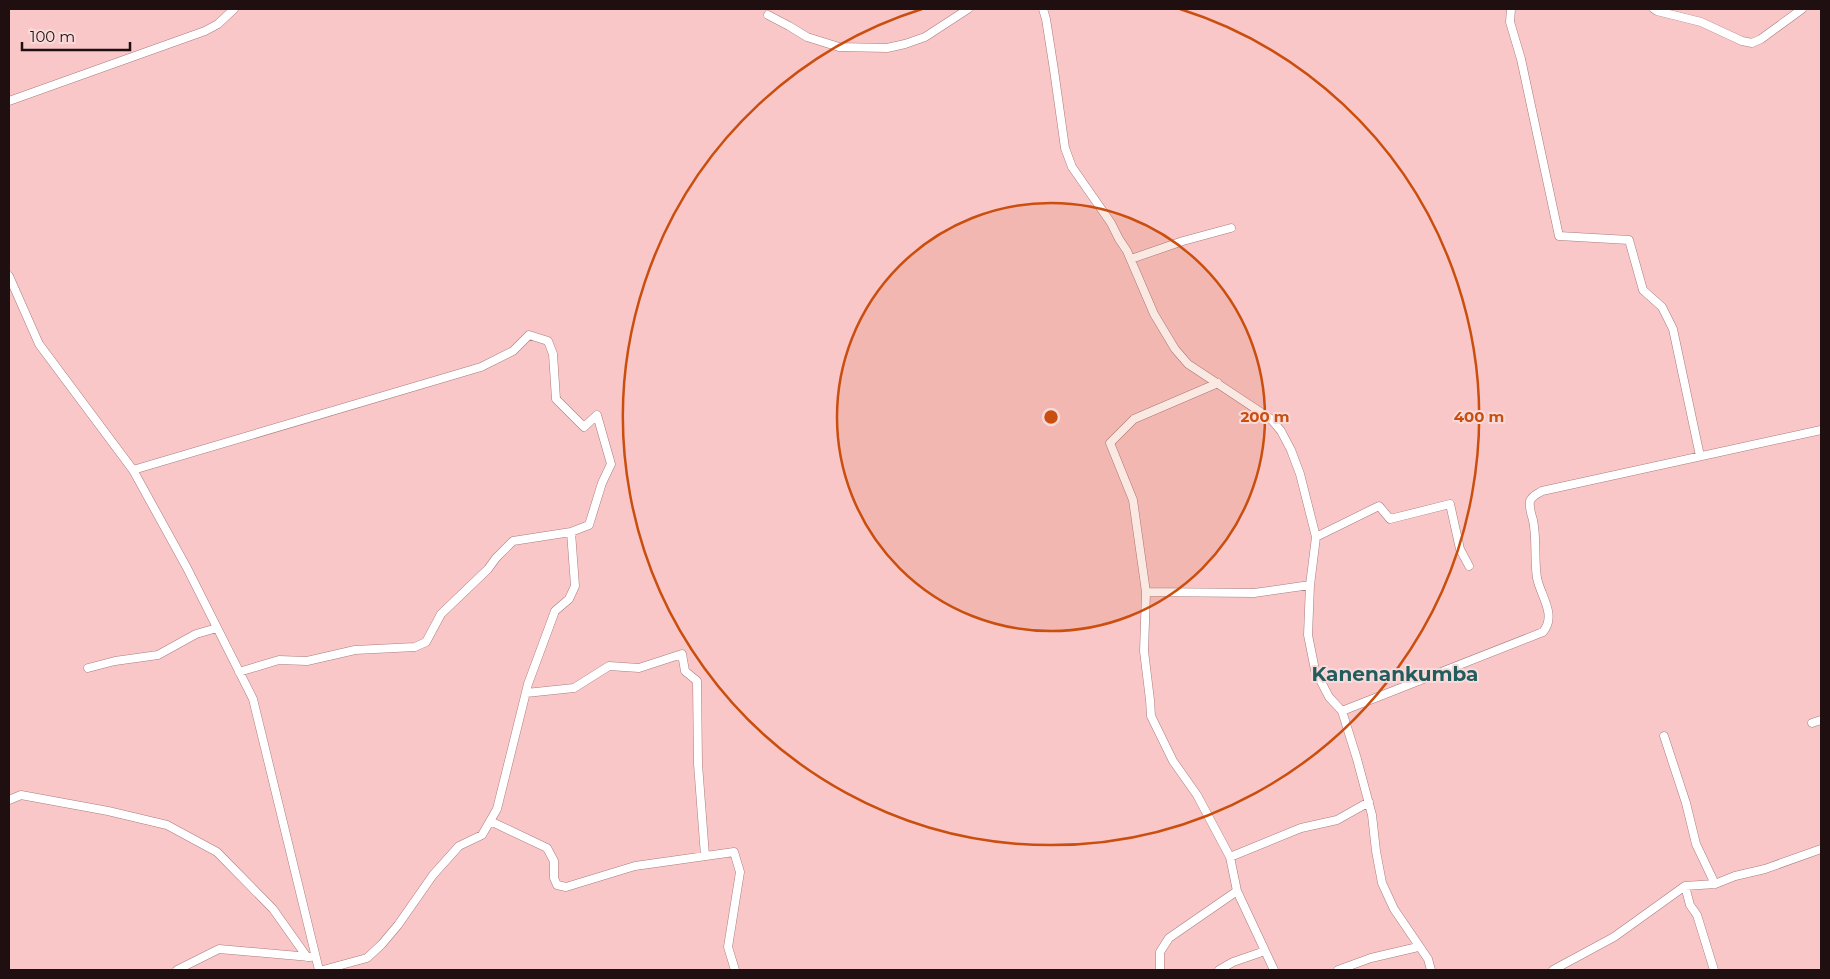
<svg xmlns="http://www.w3.org/2000/svg" width="1830" height="979" font-family="Montserrat,sans-serif">
	<style>
		.lines { fill: none; stroke-linecap: round; stroke-linejoin: round }
		.minor-casing { stroke: #ab7c7e; stroke-width: 9 }
		.minor { stroke: #fff; stroke-width: 8 }
		.ring { fill: none; stroke: #ca4e0d; stroke-width: 2.5 }
		.labels { text-anchor: middle; dominant-baseline: central; stroke-width: 4; stroke-linejoin: round; paint-order: stroke }
		.quarter-label { font-size: 20px; font-weight: bold; fill: #225c5d; stroke: #f9dada }
		.centre { fill: #ca4e0d; stroke: #f9dada; stroke-width: 2.5 }
		.ring-label { font-size: 15px; text-anchor: middle; font-weight: bold; fill: #ca4e0d; stroke: #f9dada; stroke-width: 4; stroke-linejoin: round; paint-order: stroke }
	</style>
	<rect width="100%" height="100%" fill="#f9c7c8"/>
	<g class="lines">
		<g class="minor-casing">
			<path id="minor" d="M1043 9 1046 19 1054 70 1065 148 1072 167 1111 223 1119 239 1127 251 1154 314 1175 349 1188 364 1271 419 1281 431 1291 450 1300 474 1316 537 1310 585 1308 635 1315 670 1329 697 1342 711 1357 759 1372 815 1376 851 1382 883 1394 909 1428 959 1431 970
				M1511 9 1510 22 1521 59 1559 236 1629 240 1643 290 1662 307 1673 329 1700 456
				M1654 9 1657 11 1701 22 1742 41 1752 43 1761 39 1802 9
				M768 15 789 26 807 37 839 47 887 48 905 44 925 37 968 9
				M9 101 205 31 218 24 234 9
				M1131 259 1183 241 1231 228
				M9 276 39 344 133 470 187 568 253 699 319 970
				M133 470 481 367 513 351 529 335 548 341 553 354 556 399 584 427 597 415 611 464 602 483 589 525 571 532 513 541 496 558 488 569 441 614 426 642 415 647 355 650 307 661 279 660 239 672
				M1316 537 1379 506 1390 519 1450 504 1460 549 1469 566
				M1146 592 1133 500 1110 443 1134 419 1218 383
				M88 668 115 661 158 655 196 634 217 628
				M526 693 574 688 609 666 639 668 682 654 685 671 697 681 698 764 705 856
				M1342 711 1543 632C1557 615 1541 597 1537 578 1534 559 1537 539 1533 520 1531 514 1529 507 1530 501 1532 496 1537 494 1542 491L1821 430
				M1812 723 1821 720
				M1664 736 1686 803 1696 844 1715 884
				M9 800 21 795 108 811 167 825 217 852 273 909 307 957
				M490 821 547 848 554 861V878L557 885 566 887 635 866 734 852 740 872 728 947 735 970
				M1230 857 1197 795 1173 761 1151 716 1150 700 1144 651 1146 592 1254 593 1310 585
				M1685 886 1690 905 1697 915 1714 970
				M1237 891 1274 970
				M177 970 219 949 310 957
				M323 970 367 958 382 944 398 925 433 875 459 846 482 835 497 809 528 684 555 611 569 599 575 586 571 532
				M1160 970V952L1169 938 1237 891 1230 857 1301 828 1337 820 1369 802
				M1219 970 1233 962 1265 951
				M1338 970 1371 958 1418 947
				M1553 970 1614 937 1685 886 1715 884 1735 876 1765 869 1821 849"/>
		</g>
		<use href="#minor" class="minor"/>
	</g>
	<circle cx="1051" cy="417" r="214" fill="#ca4e0d" fill-opacity=".12"/>
	<g class="ring">
		<circle cx="1051" cy="417" r="214"/>
		<path d="M1180 9A428 428 0 1 1 922 9"/>
	</g>
	<g class="labels">
		<g class="quarter-label">
			<text x="1395" y="674">Kanenankumba</text>
		</g>
	</g>
	<circle cx="1051" cy="417" r="8" class="centre"/>
	<g class="ring-label">
		<text x="1265" y="422">200 m</text>
		<text x="1479" y="422">400 m</text>
	</g>
	<rect width="1830" height="979" fill="none" stroke="#200f10" stroke-width="20"/>
	<path d="M22 42v8h108v-8" fill="none" stroke="#200f10" stroke-width="2.5"/>
	<text x="30" y="42" font-size="15" fill="#200f10" stroke="#f9dada" stroke-width="4" paint-order="stroke">100 m</text>
</svg>
